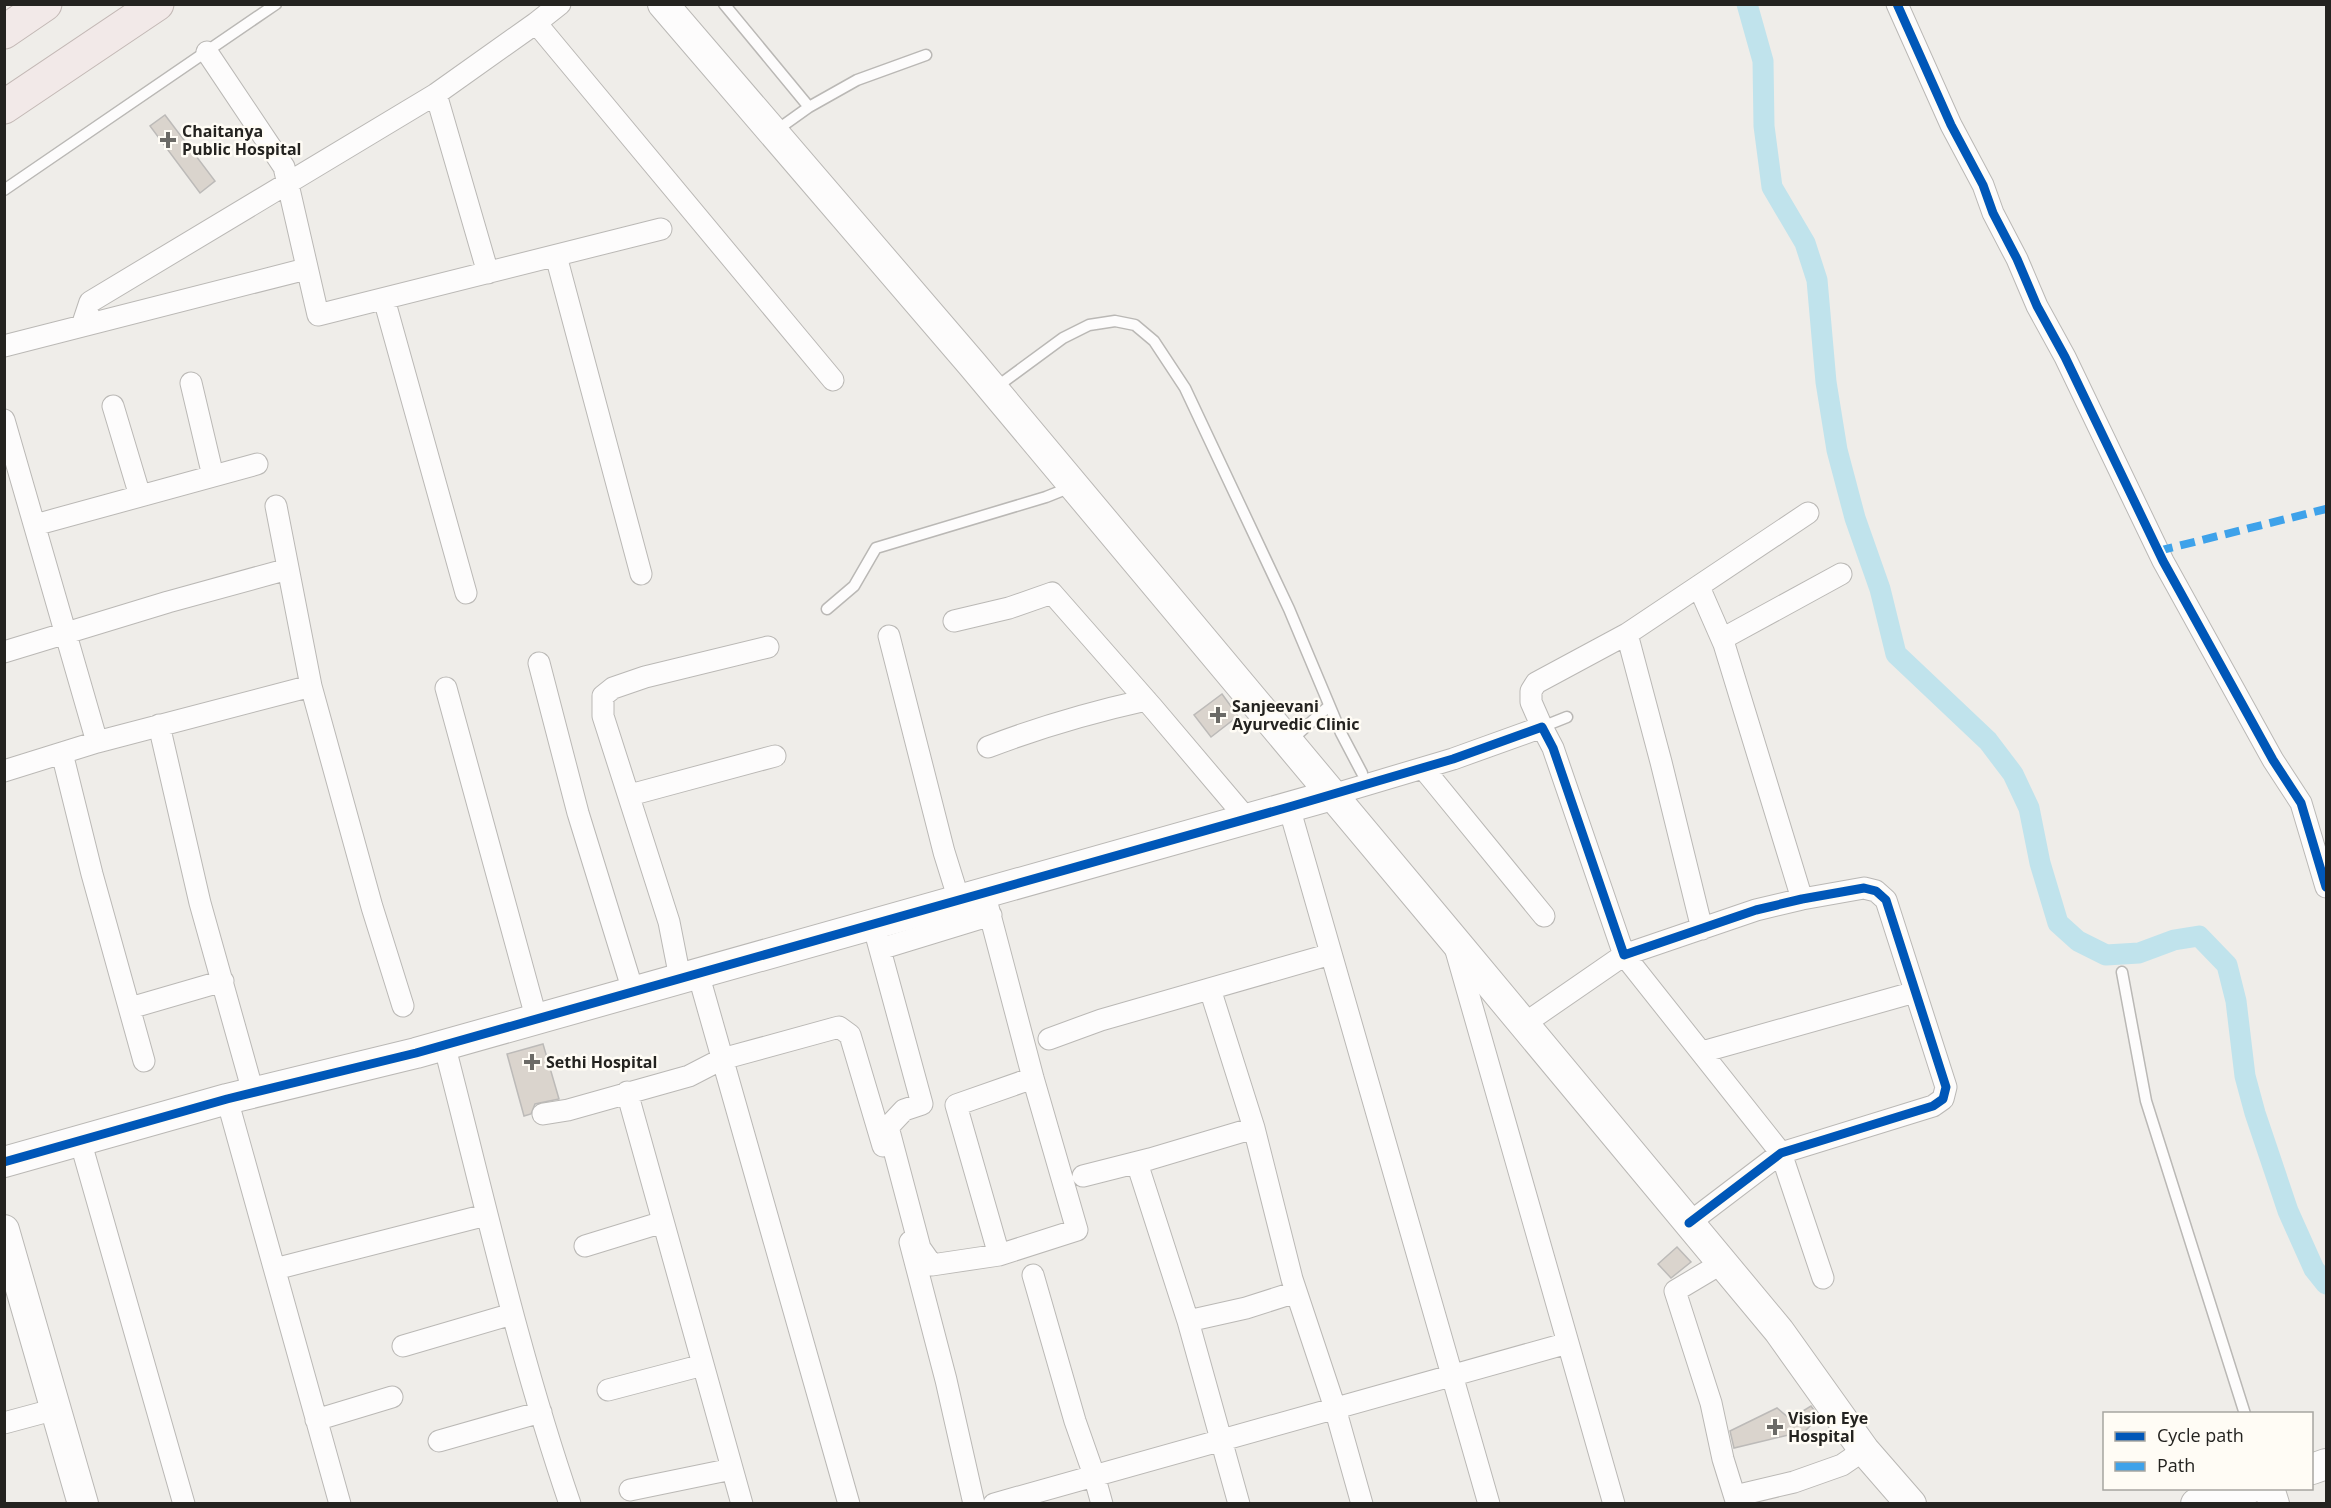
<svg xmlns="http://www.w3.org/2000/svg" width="2331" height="1508" font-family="'Open Sans',sans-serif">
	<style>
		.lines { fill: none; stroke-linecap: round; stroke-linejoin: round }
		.canal { stroke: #c0e3ec; stroke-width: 21 }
		.building { fill: #dad4cd; stroke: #bcbab8; stroke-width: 1.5 }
		.lane-casing { stroke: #bab8b5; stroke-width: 13 }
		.street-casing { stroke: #bab8b5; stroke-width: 23 }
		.secondary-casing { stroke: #bab8b5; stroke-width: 32 }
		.highway-casing { stroke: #c3b8b5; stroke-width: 35 }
		.lane { stroke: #fdfcfc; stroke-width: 10 }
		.street { stroke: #fdfcfc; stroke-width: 21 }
		.secondary { stroke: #fdfcfc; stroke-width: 30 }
		.highway { stroke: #f2e9e8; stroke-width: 33 }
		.quiet { stroke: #3ea2ea; stroke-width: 8; stroke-dasharray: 15 8; stroke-linecap: butt }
		.cycleway-casing { stroke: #fffcf5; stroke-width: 13 }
		.cycleway { stroke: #0057b8; stroke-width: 9 }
		.poi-dot { fill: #6b6a66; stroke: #fffcf5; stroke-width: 2 }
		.labels { text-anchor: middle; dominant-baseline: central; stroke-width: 5; stroke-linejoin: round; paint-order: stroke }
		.poi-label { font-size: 16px; font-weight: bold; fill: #242320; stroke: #fffcf5; text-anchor: start }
	</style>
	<rect width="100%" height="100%" fill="#efede9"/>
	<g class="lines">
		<path class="canal" d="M1747 4 1763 61 1764 126 1772 187 1805 243 1817 280 1826 382 1837 450 1855 518 1880 589 1896 654 1988 741 2013 774 2029 808 2040 863 2058 923 2078 941 2106 955 2139 953 2174 940 2199 936 2227 965 2236 1001 2245 1076 2255 1113 2288 1211 2314 1269 2326 1284"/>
	</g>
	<path class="building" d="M165 115 215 181 200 193 150 126Z
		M1222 694 1238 716 1211 737 1194 715Z
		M543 1044 559 1099 535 1104 531 1114 524 1116 507 1054Z
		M1677 1247 1691 1262 1671 1278 1658 1264Z
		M1811 1406 1819 1417 1805 1431 1734 1448 1730 1431 1777 1408 1790 1419Z"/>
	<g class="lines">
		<g class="lane-casing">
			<path id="lane" d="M724 4 809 107 774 132
				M809 107 857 80 926 55
				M4 190 276 4
				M995 388 1063 338 1089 325 1115 321 1135 325 1154 341 1185 388 1289 609 1341 733 1362 773
				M827 609 854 586 876 548 1046 497 1071 487
				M1542 727 1567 717
				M1289 742 1329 706
				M2122 972 2146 1101 2245 1414"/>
		</g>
		<g class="street-casing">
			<path id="street" d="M560 4 536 23 833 380
				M1897 4 1951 125 1983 185 1993 213 2017 259 2037 306 2065 357 2163 561 2273 760 2301 803 2326 887
				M207 52 284 167 318 315 661 229
				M436 94 488 273
				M556 256 641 574
				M384 299 466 593
				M82 326 90 302 436 94 536 23
				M4 346 306 269
				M191 383 213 476
				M113 406 140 496
				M4 420 97 742 311 686
				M276 506 311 686 372 907 403 1006
				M35 525 257 464
				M1699 587 1724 644 1802 899
				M954 621 1009 608 1052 593 1153 708 1247 819
				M889 636 944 852 959 900
				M1722 639 1841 574
				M4 652 168 602 288 569
				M539 663 578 813 633 991
				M446 688 536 1017
				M159 725 200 903 253 1092
				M1542 727 1531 702V691L1536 683 1627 634
				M988 747C1040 727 1092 712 1146 700
				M62 753 92 874 144 1061
				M1423 768 1544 916
				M4 771 97 742
				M630 795 775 756
				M1332 795 1453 759 1542 727 1553 748 1624 955 1756 910 1802 899 1864 888 1876 891 1886 900 1946 1087 1943 1099 1933 1106 1781 1153 1689 1223
				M1289 807 1489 1504
				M873 924 922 1104 904 1110 888 1127 920 1248 932 1265 999 1255 1077 1230 1033 1078 984 892
				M1702 929 1661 762 1627 634 1808 513
				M1455 947 1614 1504
				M880 949 991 915
				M698 973 849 1504
				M680 978 669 922 603 716V696L613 688 645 677 768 647
				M1210 989 1254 1128 1292 1279 1335 1408 1362 1504
				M130 1008 223 981
				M1524 1024 1624 955 1781 1153 1823 1278
				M1049 1039 1101 1020 1331 954
				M444 1044C484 1198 518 1353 570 1504
				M1702 1052 1915 992
				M627 1092 742 1504
				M227 1099 340 1504
				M543 1114 568 1110 689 1076 722 1059 839 1027 850 1035 883 1146
				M80 1140 184 1504
				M1137 1163 1188 1321 1239 1504
				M1083 1176 1150 1159 1254 1128
				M910 1242 946 1380 974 1504
				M585 1246 663 1222
				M999 1255 956 1105 1033 1078
				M1722 1263 1675 1291 1711 1403 1723 1459 1737 1504
				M275 1269 486 1215
				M1033 1275 1075 1421 1094 1475 1102 1504
				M1188 1321 1246 1308 1296 1292
				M403 1346 512 1314
				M608 1390 703 1365
				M316 1420 392 1397
				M4 1423 56 1409
				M439 1441 541 1412
				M630 1490 732 1469
				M1735 1496 1794 1482 1842 1465 1864 1450
				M994 1504 1568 1343"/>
		</g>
		<g class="secondary-casing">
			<path id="secondary" d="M663 4 972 364 1453 939 1779 1331 1864 1450 1911 1504
				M4 1162 227 1099 416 1053 1332 795
				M4 1230 83 1504
				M2312 1469 2326 1464
				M2269 1488 2274 1504
				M2196 1504 2250 1488"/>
		</g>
		<g class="highway-casing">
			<path id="highway" d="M4 32 45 4
				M4 107 157 4"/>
		</g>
		<use href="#lane" class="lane"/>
		<use href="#street" class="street"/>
		<use href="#secondary" class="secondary"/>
		<use href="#highway" class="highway"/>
		<path class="quiet" d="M2158 551 2326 509"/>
		<g class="cycleway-casing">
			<path id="cycleway" d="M1897 4 1951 125 1983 185 1993 213 2017 259 2037 306 2065 357 2163 561 2273 760 2301 803 2326 887
				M4 1162 227 1099 416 1053 1289 807 1453 759 1542 727 1553 748 1624 955 1756 910 1802 899 1864 888 1876 891 1886 900 1946 1087 1943 1099 1933 1106 1781 1153 1689 1223"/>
		</g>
		<use href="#cycleway" class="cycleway"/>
	</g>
	<g class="poi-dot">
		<path d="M165 131h6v6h6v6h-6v6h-6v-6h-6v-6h6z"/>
		<path d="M1215 706h6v6h6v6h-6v6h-6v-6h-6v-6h6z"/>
		<path d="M529 1053h6v6h6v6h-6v6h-6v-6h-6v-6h6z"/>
		<path d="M1772 1418h6v6h6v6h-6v6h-6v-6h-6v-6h6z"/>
	</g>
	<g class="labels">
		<g class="poi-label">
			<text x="182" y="131">Chaitanya<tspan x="182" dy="18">Public Hospital</tspan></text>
			<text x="1232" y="706">Sanjeevani<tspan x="1232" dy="18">Ayurvedic Clinic</tspan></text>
			<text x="546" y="1062">Sethi Hospital</text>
			<text x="1788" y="1418">Vision Eye<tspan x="1788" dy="18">Hospital</tspan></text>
		</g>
	</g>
	<rect width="2331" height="1508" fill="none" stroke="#242320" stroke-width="12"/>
	<rect x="2103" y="1412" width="210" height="78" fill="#fffcf5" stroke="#a7a5a0" stroke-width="1.5"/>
	<rect x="2115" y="1432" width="30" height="9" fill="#0057b8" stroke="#a7a5a0" stroke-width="1.5"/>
	<text x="2157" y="1442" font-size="18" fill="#242320">Cycle path</text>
	<rect x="2115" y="1462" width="30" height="9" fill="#3ea2ea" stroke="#a7a5a0" stroke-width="1.5"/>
	<text x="2157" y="1472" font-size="18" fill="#242320">Path</text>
</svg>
